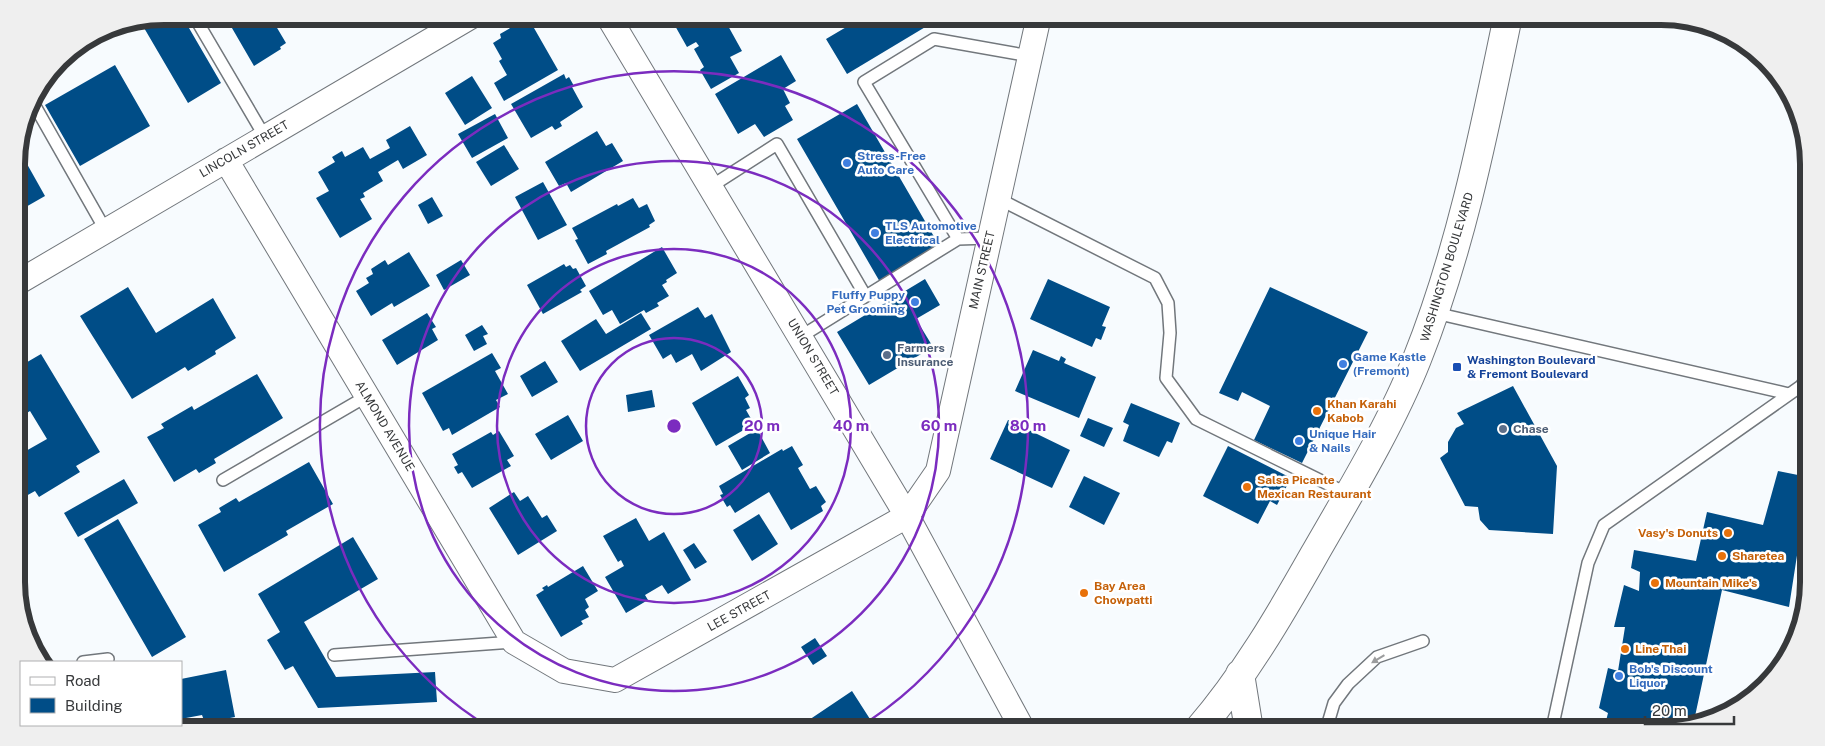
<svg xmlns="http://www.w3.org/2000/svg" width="1825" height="746" font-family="'Public Sans',sans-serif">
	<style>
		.building { fill: #004d87 }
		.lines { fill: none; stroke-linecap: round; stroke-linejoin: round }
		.lane-casing { stroke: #72777c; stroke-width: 14 }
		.street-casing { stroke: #72777c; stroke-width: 26 }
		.secondary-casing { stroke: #72777c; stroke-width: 30 }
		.lane { stroke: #fff; stroke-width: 11 }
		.street { stroke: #fff; stroke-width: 24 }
		.secondary { stroke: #fff; stroke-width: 28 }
		.oneway { fill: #9b9c9d }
		.ring { fill: none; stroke: #7b2cbf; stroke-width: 2.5 }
		.shop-dot { fill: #3f7fe0; stroke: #fff; stroke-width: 2 }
		.service-dot { fill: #5c6f8a; stroke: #fff; stroke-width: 2 }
		.transit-dot { fill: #1a4fb4; stroke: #fff; stroke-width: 2 }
		.food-dot { fill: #e8710a; stroke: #fff; stroke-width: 2 }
		.labels { text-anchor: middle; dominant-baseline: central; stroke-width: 5; stroke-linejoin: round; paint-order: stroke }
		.street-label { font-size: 12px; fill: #37393b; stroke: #fff }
		.shop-label { font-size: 12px; font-weight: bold; fill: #366cbe; stroke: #fff; text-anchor: start }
		.service-label { font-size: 12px; font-weight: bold; fill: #4e5e75; stroke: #fff; text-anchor: start }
		.transit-label { font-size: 12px; font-weight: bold; fill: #164399; stroke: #fff; text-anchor: start }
		.food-label { font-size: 12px; font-weight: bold; fill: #c56008; stroke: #fff; text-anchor: start }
		.rim { fill: none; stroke: #37393b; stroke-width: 6 }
		.centre { fill: #7b2cbf; stroke: #fff; stroke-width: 2.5 }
		.ring-label { font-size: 15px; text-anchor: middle; font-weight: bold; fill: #7b2cbf; stroke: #fff; stroke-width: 5; stroke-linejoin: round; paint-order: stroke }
	</style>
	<rect width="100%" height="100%" fill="#f7fbfe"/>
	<path class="building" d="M164 16H182L221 83 188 103 140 21Z
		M225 16H270L286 43 280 47 281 49 254 66Z
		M688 16H726L729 23 727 24 742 51 730 57 739 73 711 89 700 70 704 67 694 49 699 46 696 42 687 47 674 24Z
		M865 16H922L927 26 847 74 826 39Z
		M530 21 558 70 504 101 494 83 507 75 499 61 502 59 493 43 501 38 500 34 519 23 520 26Z
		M781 55 796 81 783 89 790 103 785 106 793 120 764 137 755 124 738 134 715 94Z
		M115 65 150 126 80 166 45 105Z
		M564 74 566 79 569 77 574 86 572 87 583 107 560 122 562 126 555 130 552 126 531 138 511 104Z
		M472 76 492 108 465 125 445 93Z
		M857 104 940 247 880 282 797 139Z
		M495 114 508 138 472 158 458 134Z
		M410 126 427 155 403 169 398 160 378 172 383 181 363 193 365 197 360 199 372 219 340 238 316 198 329 191 318 172 335 162 332 157 342 151 345 157 363 147 370 159 390 148 386 140Z
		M597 131 606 146 612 143 623 161 571 192 566 183 559 186 545 162Z
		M504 145 519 169 491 186 476 162Z
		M18 148 45 196 17 212V154Z
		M543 182 567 225 538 240 515 197Z
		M432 197 443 216 428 224 418 205Z
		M633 198 639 208 647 204 655 221 649 225 650 227 606 251 607 254 588 264 575 240 578 239 572 228 617 204 618 206Z
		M662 247 677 273 666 280 667 282 662 285 669 296 657 303 659 306 646 313 644 310 620 324 612 310 603 315 589 291Z
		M409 252 430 286 394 307 392 303 371 316 356 291 369 283 366 278 373 274 371 269 385 260 388 265Z
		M461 260 470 275 444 290 436 275Z
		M564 264 566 267 570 265 573 269 576 268 586 286 580 290 582 292 543 314 527 285Z
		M925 279 940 305 916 319 933 347 869 385 837 332Z
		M1048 279 1110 307 1102 326 1106 327 1101 340 1096 338 1092 347 1030 319Z
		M128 287 156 333 213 298 236 338 215 351 216 354 188 371 185 367 132 399 80 316Z
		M1270 287 1368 332 1302 463 1254 440 1270 406 1242 392 1238 401 1219 393Z
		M698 307 705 318 712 314 731 352 701 371 692 354 676 363 671 354 663 359 649 335Z
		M427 313 436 327 432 329 438 340 397 365 382 340Z
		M641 313 651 329 580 371 561 341 596 319 606 334Z
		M482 325 488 334 483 336 487 344 474 351 465 335Z
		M1033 350 1059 361 1061 356 1066 359 1064 363 1096 377 1079 418 1015 391Z
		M492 353 501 368 495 371 508 394 496 400 500 407 452 435 449 428 443 431 422 393Z
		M41 354 100 452 76 466 80 472 39 497 35 491 17 501V456L47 439 30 411 17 419V368Z
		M545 361 558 382 532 397 520 376Z
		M257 374 283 418 214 459 216 463 199 473 196 469 174 482 147 437 164 428 161 424 192 406 194 410Z
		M738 376 749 395 745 398 750 408 746 410 754 424 716 446 692 403Z
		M1513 386 1557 466 1553 534 1489 530 1480 520 1478 507 1465 506 1440 458 1448 452V442L1456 428 1464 424 1457 413Z
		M652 390 655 407 628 412 626 395Z
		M1131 403 1180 423 1172 443 1167 441 1159 457 1123 441 1129 425 1123 422Z
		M568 415 583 441 551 460 535 434Z
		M1088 418 1113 428 1104 447 1080 436Z
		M1008 420 1070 450 1052 488 990 459Z
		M757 429 770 453 742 470 728 446Z
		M499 431 514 456 507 460 511 466 472 488 462 472 458 474 454 467 458 465 452 454 491 432 493 435Z
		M792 446 803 465 798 468 810 489 816 486 826 502 821 506 823 511 791 530 769 492 735 513 730 505 727 507 720 495 723 494 719 486 782 449 783 451Z
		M1228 446 1291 478 1277 505 1270 501 1258 524 1203 496Z
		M309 462 333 504 286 531 288 535 224 572 198 525 221 512 219 508 236 498 239 502Z
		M1778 471 1808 477 1809 551 1798 549 1789 607 1722 590 1694 721 1670 729H1604L1608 713 1599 708 1608 668 1618 671 1625 627H1614L1624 585 1639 591 1640 572 1631 568 1634 550 1696 561 1707 512 1763 525Z
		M1084 476 1120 493 1104 525 1069 507Z
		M124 479 138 503 78 537 64 513Z
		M514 492 520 501 528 496 542 518 547 515 557 531 518 555 489 508Z
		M759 514 778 544 752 561 733 530Z
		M636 518 649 541 664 532 691 580 668 594 662 585 645 595 648 600 626 613 605 577 624 566 621 560 618 562 603 536Z
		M118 519 186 637 152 657 84 539Z
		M353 537 378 579 304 622 336 677 435 672 437 702 318 708 293 666 285 670 267 640 280 632 258 594Z
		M694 543 707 562 695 569 683 550Z
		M583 566 598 591 585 599 589 607 585 610 589 617 581 621 583 624 561 637 536 595 544 590 542 588 547 585 548 587Z
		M815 638 827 656 813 665 801 647Z
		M226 670 235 717 205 723 202 715 186 718 188 728 173 730 171 725H181V679Z
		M852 691 877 730H794Z
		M1475 724V729L1361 730V728Z"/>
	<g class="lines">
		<g class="lane-casing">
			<path id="lane" d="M194 16 265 137
				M429 16 440 35
				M31 99 106 231
				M710 187 777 144 865 295
				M999 199 1155 278 1168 303 1170 333 1166 378 1196 419 1348 494
				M958 239 864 82 934 39 1030 56
				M1435 313 1789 394
				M800 337 958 239 989 238
				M223 480 367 396
				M334 655 514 642
				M83 662 108 659
				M1552 729 1588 563 1604 525 1801 386 1808 376
				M1326 730 1334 703 1348 684 1377 657 1423 641"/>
		</g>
		<g class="street-casing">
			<path id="street" d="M608 16 907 516 1023 730
				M226 160 514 642 564 671 615 680 907 516 938 471 1039 16
				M17 283 472 16"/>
		</g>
		<g class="secondary-casing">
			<path id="secondary" d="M1240 674 1249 730
				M1198 730C1244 677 1280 615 1314 555 1349 494 1391 425 1417 359 1461 249 1484 132 1508 16"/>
		</g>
		<use href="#lane" class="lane"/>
		<use href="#street" class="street"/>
		<use href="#secondary" class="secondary"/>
	</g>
	<defs><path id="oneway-solid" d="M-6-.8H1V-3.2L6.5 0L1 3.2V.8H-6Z" transform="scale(1.25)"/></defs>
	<use class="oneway" href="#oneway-solid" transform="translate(1378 659) rotate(149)"/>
	<g class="ring">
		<circle cx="674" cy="426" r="88"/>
		<circle cx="674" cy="426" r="177"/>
		<circle cx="674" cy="426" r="265"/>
		<path d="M492 729A354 354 0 1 1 856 729"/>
	</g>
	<g class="shop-dot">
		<circle cx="847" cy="163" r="5"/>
		<circle cx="875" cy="233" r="5"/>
		<circle cx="915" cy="302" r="5"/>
		<circle cx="1343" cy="364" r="5"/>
		<circle cx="1299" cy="441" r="5"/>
		<circle cx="1619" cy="676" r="5"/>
	</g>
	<g class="service-dot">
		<circle cx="887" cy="355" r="5"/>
		<circle cx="1503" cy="429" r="5"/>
	</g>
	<rect class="transit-dot" x="1452" y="362" width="10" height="10" rx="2.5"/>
	<g class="food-dot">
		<circle cx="1317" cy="411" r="5"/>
		<circle cx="1247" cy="487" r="5"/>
		<circle cx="1728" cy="533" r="5"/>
		<circle cx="1722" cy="556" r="5"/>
		<circle cx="1655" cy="583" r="5"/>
		<circle cx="1084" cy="593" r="5"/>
		<circle cx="1625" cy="649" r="5"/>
	</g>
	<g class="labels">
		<g class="street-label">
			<text transform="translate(244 149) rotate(-30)">LINCOLN STREET</text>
			<text transform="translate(1447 267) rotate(-73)">WASHINGTON BOULEVARD</text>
			<text transform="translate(982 270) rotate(-77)">MAIN STREET</text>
			<text transform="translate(813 357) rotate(59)">UNION STREET</text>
			<text transform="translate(385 426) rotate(59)">ALMOND AVENUE</text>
			<text transform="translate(739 611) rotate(-29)">LEE STREET</text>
		</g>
		<g class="shop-label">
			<text x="857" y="156">Stress-Free<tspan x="857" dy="14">Auto Care</tspan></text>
			<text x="885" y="226">TLS Automotive<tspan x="885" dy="14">Electrical</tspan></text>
			<text x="905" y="295" text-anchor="end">Fluffy Puppy<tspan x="905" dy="14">Pet Grooming</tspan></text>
			<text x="1353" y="357">Game Kastle<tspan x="1353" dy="14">(Fremont)</tspan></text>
			<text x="1309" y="434">Unique Hair<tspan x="1309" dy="14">&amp; Nails</tspan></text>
			<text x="1629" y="669">Bob's Discount<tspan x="1629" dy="14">Liquor</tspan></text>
		</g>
		<g class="service-label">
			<text x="897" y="348">Farmers<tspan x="897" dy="14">Insurance</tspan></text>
			<text x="1513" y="429">Chase</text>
		</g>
		<g class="transit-label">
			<text x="1467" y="360">Washington Boulevard<tspan x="1467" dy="14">&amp; Fremont Boulevard</tspan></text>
		</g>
		<g class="food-label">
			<text x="1327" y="404">Khan Karahi<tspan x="1327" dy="14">Kabob</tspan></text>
			<text x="1257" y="480">Salsa Picante<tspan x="1257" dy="14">Mexican Restaurant</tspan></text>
			<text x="1718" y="533" text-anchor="end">Vasy's Donuts</text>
			<text x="1732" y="556">Sharetea</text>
			<text x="1665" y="583">Mountain Mike's</text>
			<text x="1094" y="586">Bay Area<tspan x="1094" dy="14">Chowpatti</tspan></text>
			<text x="1635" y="649">Line Thai</text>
		</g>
	</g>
	<path d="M0 0H1825V746H0ZM164 25H1661A139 139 0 0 1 1800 164V582A139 139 0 0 1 1661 721H164A139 139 0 0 1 25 582V164A139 139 0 0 1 164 25Z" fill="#efefef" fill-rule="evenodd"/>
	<path class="rim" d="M164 25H1661A139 139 0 0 1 1800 164V582A139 139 0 0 1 1661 721H164A139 139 0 0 1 25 582V164A139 139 0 0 1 164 25Z"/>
	<circle cx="674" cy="426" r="8" class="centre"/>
	<g class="ring-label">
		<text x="762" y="431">20 m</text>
		<text x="851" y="431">40 m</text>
		<text x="939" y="431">60 m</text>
		<text x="1028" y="431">80 m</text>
	</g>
	<rect x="20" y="661" width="162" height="65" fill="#ffffff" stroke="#afb0b1"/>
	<rect x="30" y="677" width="25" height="8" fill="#ffffff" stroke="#afb0b1"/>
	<text x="65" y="686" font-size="15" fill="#37393b">Road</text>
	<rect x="30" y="698" width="25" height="15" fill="#004d87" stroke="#afb0b1"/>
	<text x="65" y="711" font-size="15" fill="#37393b">Building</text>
	<path d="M1645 716v8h89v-8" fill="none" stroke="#37393b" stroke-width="2.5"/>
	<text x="1652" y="716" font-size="15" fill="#37393b" stroke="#ffffff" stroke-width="4" paint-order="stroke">20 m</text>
</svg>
